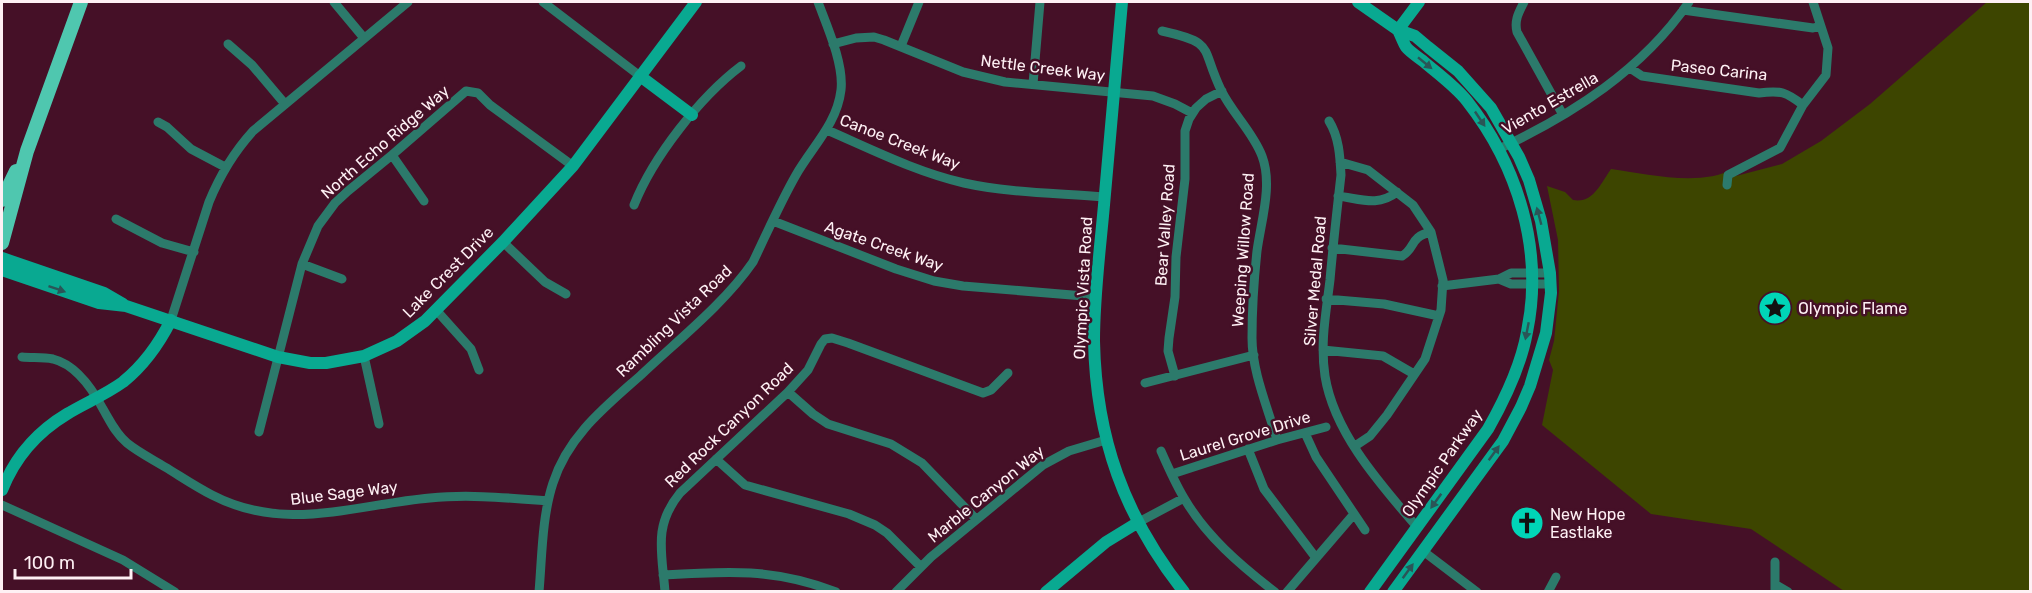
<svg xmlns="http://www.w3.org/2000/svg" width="2032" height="593" font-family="Rubik,sans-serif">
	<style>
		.green { fill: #3d4500 }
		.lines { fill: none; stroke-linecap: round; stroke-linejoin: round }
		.street { stroke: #2c7a6b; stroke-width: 9 }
		.secondary { stroke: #09a991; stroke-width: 12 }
		.primary { stroke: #4fc7af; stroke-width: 14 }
		.oneway { fill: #2a5557 }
		.labels { text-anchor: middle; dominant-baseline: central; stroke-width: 5; stroke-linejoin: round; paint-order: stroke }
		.street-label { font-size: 16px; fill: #fef0f4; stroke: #451027 }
		.poi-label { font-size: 16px; fill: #fef0f4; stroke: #451027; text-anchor: start }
	</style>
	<rect width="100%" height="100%" fill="#451027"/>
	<path class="green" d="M1987 2H2030V591H1844L1751 529 1651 514 1542 425 1553 370 1549 360 1554 341 1559 291 1558 240 1547 186 1565 192 1573 200C1593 204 1601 183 1611 169 1647 174 1700 187 1733 169L1736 176 1782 164 1821 141 1870 104Z"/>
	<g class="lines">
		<path class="street" d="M334 2 364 38
			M543 2 640 76
			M1524 2C1519 12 1514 20 1517 32L1563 115
			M1683 10 1813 28 1821 26
			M1162 31C1216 43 1200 46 1221 90 1232 113 1253 132 1262 156 1273 185 1261 221 1257 251 1254 279 1252 310 1252 338 1252 372 1268 408 1277 440
			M228 44 252 65 285 104
			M833 44 856 38 874 37 884 40 963 72 1005 82 1153 96 1175 104 1192 113
			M901 46 919 2
			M1630 68 1642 76 1759 93C1781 90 1786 92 1803 105
			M1033 84 1040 2
			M1329 121C1339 137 1340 156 1341 175 1337 210 1333 245 1330 280 1326 313 1320 343 1325 376 1334 433 1381 485 1417 527
			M158 122 167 127 191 149 225 167
			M827 130C871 149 916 172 964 183 1009 193 1058 193 1105 197
			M1499 149C1573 114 1642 70 1689 2
			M392 155 424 201
			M1340 162 1368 170 1413 205 1431 232 1443 280 1441 310 1425 359 1387 415 1370 436 1355 446
			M1727 185 1728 175 1780 148 1803 105 1826 75 1828 48 1813 2
			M1338 196C1361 199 1378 207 1397 192
			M634 205C653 157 700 97 741 66
			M116 219 162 243 194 252
			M773 221 896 269 934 281 963 286 1096 297
			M503 242 545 282 566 294
			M1332 248 1402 256C1416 248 1409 237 1431 232
			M302 264 342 279
			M1499 279 1511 284H1550
			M1442 286 1499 279 1511 273H1550
			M1326 299 1384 304 1439 316
			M437 311 471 349 479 370
			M171 320 209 202C220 175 233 153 253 131L408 2
			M1323 350 1383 356 1414 374
			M364 356 379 424
			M22 357C32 358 43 357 53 359 77 365 93 390 103 409 110 421 116 434 127 443 138 452 152 459 165 467 180 476 196 487 212 495 285 533 353 505 430 498 469 494 509 498 548 501
			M1175 376 1168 351 1169 338 1175 297 1176 257 1185 179V131L1189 119 1196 108 1206 99 1222 91
			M1145 383 1254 355
			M788 392 813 414 828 424 891 444 922 463 976 519
			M259 432 302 264 318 226 335 203 348 191 392 155 466 91 478 93 490 105 573 166
			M1305 433 1316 457 1365 530
			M1248 449 1264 489 1316 558
			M1161 451C1168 467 1175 483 1184 498 1206 536 1240 565 1275 592
			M716 459 745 485 849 514 875 525 887 533 921 567
			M1172 474 1277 440 1326 427
			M2 505 123 560 175 592
			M1137 523 1184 498
			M1423 551 1477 592
			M1775 562V592
			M663 575C726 571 776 568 836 592
			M1776 585 1788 592
			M539 592C542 557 542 516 553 483 568 436 605 407 641 375 678 340 724 304 753 262 767 233 780 203 796 175 812 147 837 124 841 90 844 64 827 26 818 2
			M665 592C662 552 653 526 680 493L788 392 808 370 821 344 825 339 832 338 848 343 983 393 991 390 1008 373
			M896 592 931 557 1043 465 1069 451 1106 440
			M1287 592 1354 514
			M1548 592 1556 577"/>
		<path class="secondary" d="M1122 2C1116 69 1110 137 1104 205 1100 250 1094 295 1094 341 1096 438 1124 516 1184 592
			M1358 2 1398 30 1415 36 1428 47 1458 71 1491 108 1519 157 1529 180 1541 221 1550 273 1551 293 1546 333 1530 386 1521 407 1503 441 1393 592
			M1398 30 1419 2
			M640 76 692 115
			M2 258 104 293 123 304
			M2 270 99 303 126 306 278 357 310 363H326L364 356 397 341 425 321 503 242 573 166 696 2
			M2 490C15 457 37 432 67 414 85 403 105 395 123 382 144 365 159 344 171 320
			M1046 592 1106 542 1137 523
			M1370 592 1488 429C1505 399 1521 366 1527 332 1544 250 1518 166 1467 101 1455 86 1438 74 1423 61 1418 57 1410 52 1406 47 1403 42 1401 36 1398 30"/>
		<path class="primary" d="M2 200 16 171
			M2 243 27 151 81 2"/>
	</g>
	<defs><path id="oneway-solid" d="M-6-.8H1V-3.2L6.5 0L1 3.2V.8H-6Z" transform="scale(1.5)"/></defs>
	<g class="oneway">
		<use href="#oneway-solid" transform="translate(1425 63) rotate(39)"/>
		<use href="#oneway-solid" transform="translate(1480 119) rotate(56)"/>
		<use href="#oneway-solid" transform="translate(1539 216) rotate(-105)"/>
		<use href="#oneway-solid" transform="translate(57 289) rotate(19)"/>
		<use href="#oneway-solid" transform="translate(1527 331) rotate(101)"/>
		<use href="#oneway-solid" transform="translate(1494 453) rotate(-54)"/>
		<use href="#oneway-solid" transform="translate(1436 501) rotate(126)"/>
		<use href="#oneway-solid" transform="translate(1408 571) rotate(-54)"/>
	</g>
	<defs>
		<g id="sight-disc" transform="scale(1.725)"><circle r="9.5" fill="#00d5b7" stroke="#451027"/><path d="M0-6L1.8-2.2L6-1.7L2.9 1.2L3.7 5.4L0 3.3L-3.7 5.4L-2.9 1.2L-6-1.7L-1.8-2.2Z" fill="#111"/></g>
		<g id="church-disc" transform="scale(1.725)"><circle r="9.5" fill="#00d5b7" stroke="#451027"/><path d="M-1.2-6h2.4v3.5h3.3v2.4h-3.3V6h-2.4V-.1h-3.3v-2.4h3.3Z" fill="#111"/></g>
	</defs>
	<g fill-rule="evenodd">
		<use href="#sight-disc" x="1775" y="308"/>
		<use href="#church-disc" x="1527" y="523"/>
	</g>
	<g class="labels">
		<g class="street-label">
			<text transform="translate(1043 68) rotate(7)">Nettle Creek Way</text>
			<text transform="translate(1719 70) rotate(6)">Paseo Carina</text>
			<text transform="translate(1550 103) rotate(-30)">Viento Estrella</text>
			<text transform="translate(385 142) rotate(-41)">North Echo Ridge Way</text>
			<text transform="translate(900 142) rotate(21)">Canoe Creek Way</text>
			<text transform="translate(1165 225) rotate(-86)">Bear Valley Road</text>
			<text transform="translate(884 246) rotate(19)">Agate Creek Way</text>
			<text transform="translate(1243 250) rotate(-86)">Weeping Willow Road</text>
			<text transform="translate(448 272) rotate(-45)">Lake Crest Drive</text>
			<text transform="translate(1315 281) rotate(-85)">Silver Medal Road</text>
			<text transform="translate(1083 288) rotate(-87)">Olympic Vista Road</text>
			<text transform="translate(674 321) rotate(-44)">Rambling Vista Road</text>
			<text transform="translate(729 425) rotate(-44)">Red Rock Canyon Road</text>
			<text transform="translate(1245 436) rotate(-17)">Laurel Grove Drive</text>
			<text transform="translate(1442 463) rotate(-55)">Olympic Parkway</text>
			<text transform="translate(344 493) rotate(-7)">Blue Sage Way</text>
			<text transform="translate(986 494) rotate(-39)">Marble Canyon Way</text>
		</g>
		<g class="poi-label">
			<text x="1798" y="308">Olympic Flame</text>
			<text x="1550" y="514">New Hope<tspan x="1550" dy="18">Eastlake</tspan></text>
		</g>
	</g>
	<rect width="2032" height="593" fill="none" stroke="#fef0f4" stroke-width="6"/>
	<path d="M15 569v9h116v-9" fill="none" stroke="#fef0f4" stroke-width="3"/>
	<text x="24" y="569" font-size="18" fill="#fef0f4" stroke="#451027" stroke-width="4.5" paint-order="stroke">100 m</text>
</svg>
